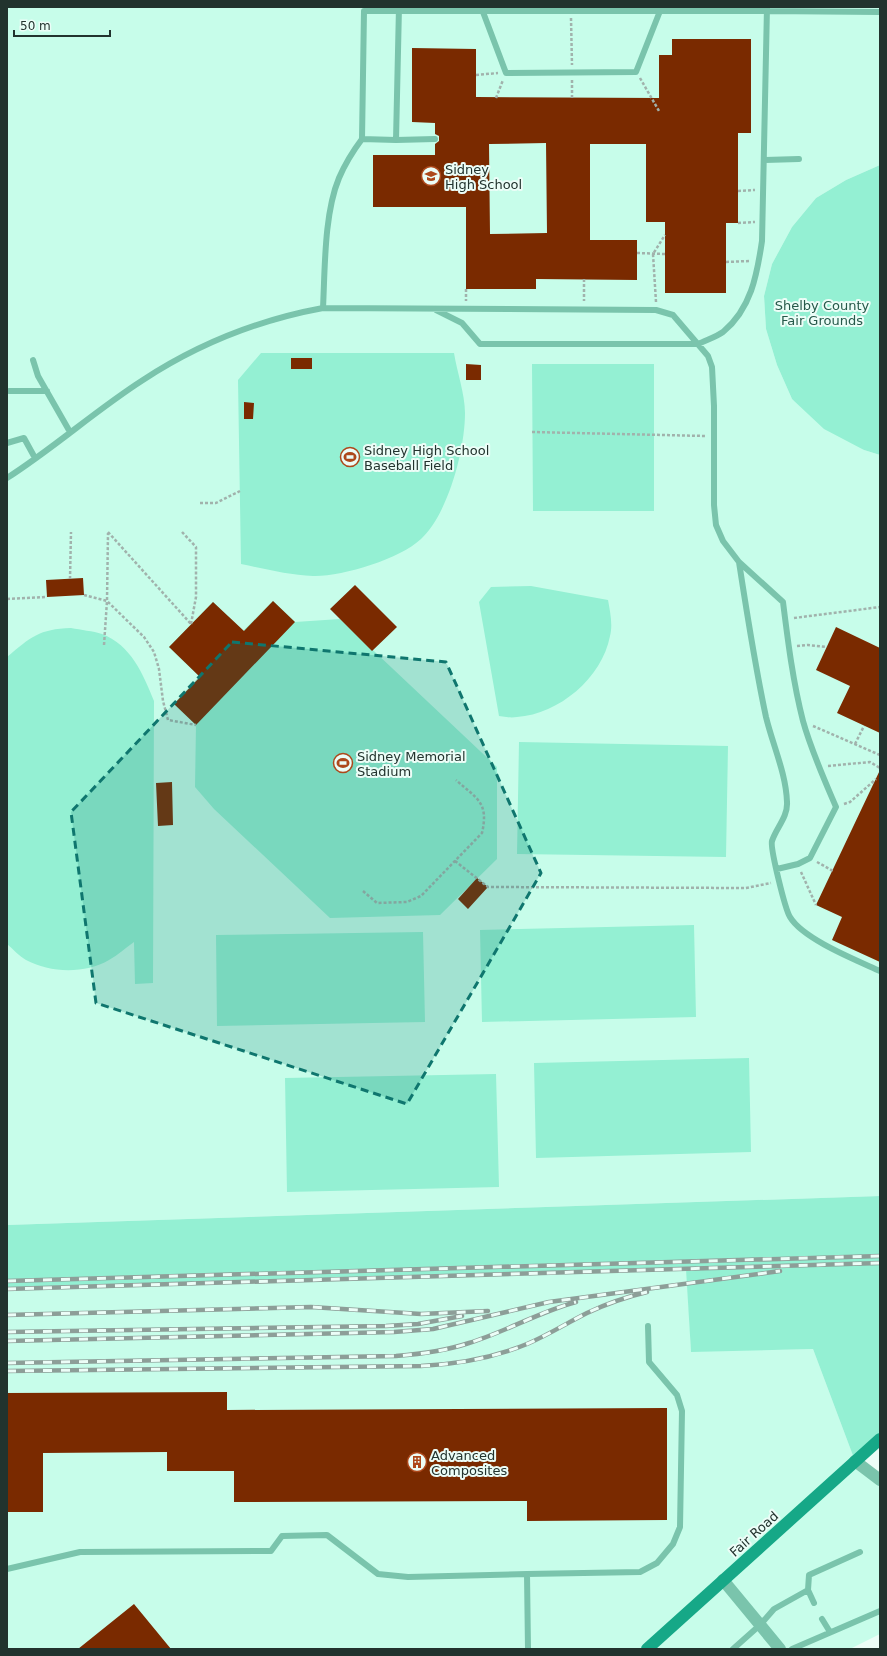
<svg xmlns="http://www.w3.org/2000/svg" width="887" height="1656" font-family="'DejaVu Sans',sans-serif">
	<style>
		.built { fill: #c7fdea }
		.green { fill: #94f0d3 }
		.building { fill: #7a2a00; fill-rule: evenodd }
		.lines { fill: none; stroke-linecap: round; stroke-linejoin: round }
		.path { stroke: #a1b2ac; stroke-width: 2.5; stroke-dasharray: 3 2; stroke-linecap: butt }
		.service { stroke: #7ac4ac; stroke-width: 6 }
		.minor { stroke: #7ac4ac; stroke-width: 12 }
		.secondary { stroke: #16a887; stroke-width: 12 }
		.rail-casing { stroke: #8d9e98; stroke-width: 4.5 }
		.rail { stroke: #ecfdf7; stroke-width: 3; stroke-dasharray: 9; stroke-linecap: butt }
		.marked { fill: #0f766e; fill-opacity: 0.2; stroke: #0f766e; stroke-width: 3; stroke-dasharray: 8 5; stroke-linejoin: round }
		.labels { text-anchor: middle; dominant-baseline: central; stroke-width: 4; stroke-linejoin: round; paint-order: stroke }
		.poi-label { font-size: 13px; fill: #22332e; stroke: #ecfdf7; text-anchor: start }
		.park-label { font-size: 13px; fill: #26594a; stroke: #ecfdf7 }
		.street-label { font-size: 13px; fill: #22332e; stroke: #ecfdf7 }
	</style>
	<rect width="100%" height="100%" fill="#ecfdf7"/>
	<path class="built" d="M7 7H880V165L846 180 816 198 792 227 772 264 764 296 766 329 777 365 792 399 864 450 880 455V1196L7 1225Z
		M687 1269 691 1351 813 1349 855 1461 880 1480V1634L850 1649H7V1289Z"/>
	<path class="green" d="M880 165V455L864 450 824 429 792 399 777 365 766 329 764 296 772 264 792 227 816 198 846 180Z
		M261 353H454C457 372 465 394 465 413 465 450 448 514 421 539 400 559 341 577 313 576 289 575 265 569 241 564L238 380Z
		M532 364H654V511H533Z
		M531 586 608 600C610 611 613 625 610 636 602 678 559 714 517 717 511 718 505 717 499 716L479 602 491 587Z
		M273 601 295 622 340 619 497 767V859L440 915 330 918 214 809 195 787 196 725 174 704 200 677 169 647 213 602 243 631Z
		M71 628C81 630 93 631 102 634 131 645 143 674 154 701L153 983 135 984 134 942C125 948 118 955 109 960 85 974 50 973 26 960 19 956 13 949 7 944V657C31 637 39 629 71 628Z
		M519 742 728 746 726 857 517 854Z
		M694 925 696 1017 482 1022 480 930Z
		M423 932 425 1022 217 1026 216 935Z
		M749 1058 751 1152 536 1158 534 1063Z
		M496 1074 499 1187 287 1192 285 1078Z
		M880 1196V1439L855 1461 813 1349 691 1352 686 1269 7 1289V1225Z"/>
	<path class="building" d="M672 39H751V133H738V223H726V293H665V222H646V144H590V240H637V280L536 279V289H466V207H373V155H435V144L439 141V136L435 134V123L412 122V48L476 49V97L659 98V55H672ZM546 143 547 233 490 234 489 144Z
		M291 358H312V369H291Z
		M466 364 481 365V380H466Z
		M244 402 254 403 253 419H244Z
		M83 578 84 595 47 597 46 580Z
		M355 585 397 627 372 651 330 609Z
		M273 601 295 622 196 725 174 704 200 677 169 647 213 602 244 631Z
		M836 627 880 648V733L837 713 850 686 816 670Z
		M880 770V962L832 940 842 917 816 905Z
		M172 782 173 825 158 826 156 783Z
		M477 878 488 887 468 909 458 899Z
		M227 1392V1410L667 1408V1520L527 1521V1501L234 1502V1471H167V1452L43 1453V1512H7V1393Z
		M134 1604 171 1649H78Z"/>
	<g class="lines">
		<path class="path" d="M571 18 572 65
			M476 75 498 73
			M640 78 659 111
			M572 80V98
			M496 98 503 80
			M738 191 755 190
			M738 223 755 222
			M637 253 665 254
			M726 262 749 261
			M584 279V301
			M466 289V301
			M656 302 653 254 665 235
			M532 432 706 436
			M200 503H216L240 491
			M108 532 191 624
			M182 532 196 547V597L191 624
			M70 579 71 532
			M84 595 107 601 144 637 154 652 159 669 163 701 168 720 196 725
			M7 599 47 597
			M794 618 880 607
			M104 645 107 601 108 533
			M797 646 808 645 827 647
			M813 726 880 755
			M855 744 864 726
			M828 766 870 762 880 768
			M844 804 850 802 876 779
			M455 861 488 887 746 888 771 883
			M817 862 833 871
			M801 872 816 905
			M363 891 377 903 407 902 421 896 482 833C489 802 477 799 456 780"/>
		<path class="service" d="M483 12 506 73 636 72 660 11
			M362 139 364 11H767L880 12
			M396 140 435 139
			M765 160 799 159
			M323 308C325 269 324 214 339 178 345 164 353 151 362 139L396 140 399 7
			M436 310 462 323 480 344H698C706 340 716 337 723 332 751 309 757 275 762 241L767 7
			M33 360 38 376 70 432
			M9 391H47
			M7 443 24 438 35 458
			M7 478C54 448 96 410 143 380 198 344 258 320 323 308L656 310 673 315 708 356 712 367 714 406V505L716 525 723 541 739 562 783 602C788 642 793 682 803 721 811 750 824 779 836 807L810 858 798 864 777 869
			M739 562C747 614 755 666 766 717 773 746 786 773 787 802 788 817 776 828 772 841 770 848 785 909 790 917 803 939 856 960 880 971
			M7 1569 80 1552 271 1551 282 1536 327 1535 378 1574 408 1577 527 1574 528 1649
			M527 1574 640 1572 657 1563 673 1544 680 1527 682 1411 677 1395 649 1362 648 1326
			M808 1590 809 1575 860 1552
			M822 1619 830 1632
			M733 1649 760 1625 774 1609 808 1590 814 1603
			M792 1649 880 1611"/>
		<path class="minor" d="M855 1461 880 1480
			M723 1580 780 1649"/>
		<path class="secondary" d="M647 1649 880 1439"/>
		<g class="rail-casing">
			<path id="rail" d="M7 1281 880 1256
				M7 1289 880 1263
				M7 1315 311 1307 421 1314 488 1311
				M7 1332 386 1326 418 1324 462 1316
				M7 1341 394 1332 433 1329 549 1302 780 1271
				M7 1363 396 1356C421 1354 445 1351 469 1343 505 1332 539 1312 576 1302
				M7 1371 421 1366C458 1364 493 1358 527 1344 548 1335 567 1323 587 1313 606 1304 626 1297 647 1292"/>
		</g>
		<use href="#rail" class="rail"/>
	</g>
	<path class="marked" d="M232 642 446 662 541 873 407 1104 96 1003 71 812Z"/>
	<defs>
		<g id="school-ring" transform="scale(1)"><circle r="9.5" fill="#ecfdf7" stroke="#ad481b" stroke-width="1.5"/><path d="M0-5L7-2L0 1L-7-2ZM-4 1L0 2.5L4 1V4Q0 6-4 4Z" fill="#ad481b"/></g>
		<g id="stadium-ring" transform="scale(1)"><circle r="9.5" fill="#ecfdf7" stroke="#ad481b" stroke-width="1.5"/><path d="M0-5a6.5 5 0 1 0 0 10a6.5 5 0 1 0 0-10ZM-3.5-1.8h7v3.6h-7Z" fill="#ad481b"/></g>
		<g id="building-ring" transform="scale(1)"><circle r="9.5" fill="#ecfdf7" stroke="#ad481b" stroke-width="1.5"/><path d="M-4-6H4V6H1V3H-1V6H-4ZM-2.5-4.3h1.7v1.8h-1.7ZM.8-4.3h1.7v1.8H.8ZM-2.5-1h1.7V.8h-1.7ZM.8-1h1.7V.8H.8Z" fill="#ad481b"/></g>
	</defs>
	<g fill-rule="evenodd">
		<use href="#school-ring" x="431" y="176"/>
		<use href="#stadium-ring" x="350" y="457"/>
		<use href="#stadium-ring" x="343" y="763"/>
		<use href="#building-ring" x="417" y="1462"/>
	</g>
	<g class="labels">
		<g class="poi-label">
			<text x="445" y="169">Sidney<tspan x="445" dy="15">High School</tspan></text>
			<text x="364" y="450">Sidney High School<tspan x="364" dy="15">Baseball Field</tspan></text>
			<text x="357" y="756">Sidney Memorial<tspan x="357" dy="15">Stadium</tspan></text>
			<text x="431" y="1455">Advanced<tspan x="431" dy="15">Composites</tspan></text>
		</g>
		<g class="park-label">
			<text x="822" y="305">Shelby County<tspan x="822" dy="15">Fair Grounds</tspan></text>
		</g>
		<g class="street-label">
			<text transform="translate(754 1534) rotate(-42)">Fair Road</text>
		</g>
	</g>
	<rect width="887" height="1656" fill="none" stroke="#22332e" stroke-width="16"/>
	<path d="M14 30v6h96v-6" fill="none" stroke="#22332e" stroke-width="2"/>
	<text x="20" y="30" font-size="12" fill="#22332e" stroke="#ecfdf7" stroke-width="3" paint-order="stroke">50 m</text>
</svg>
